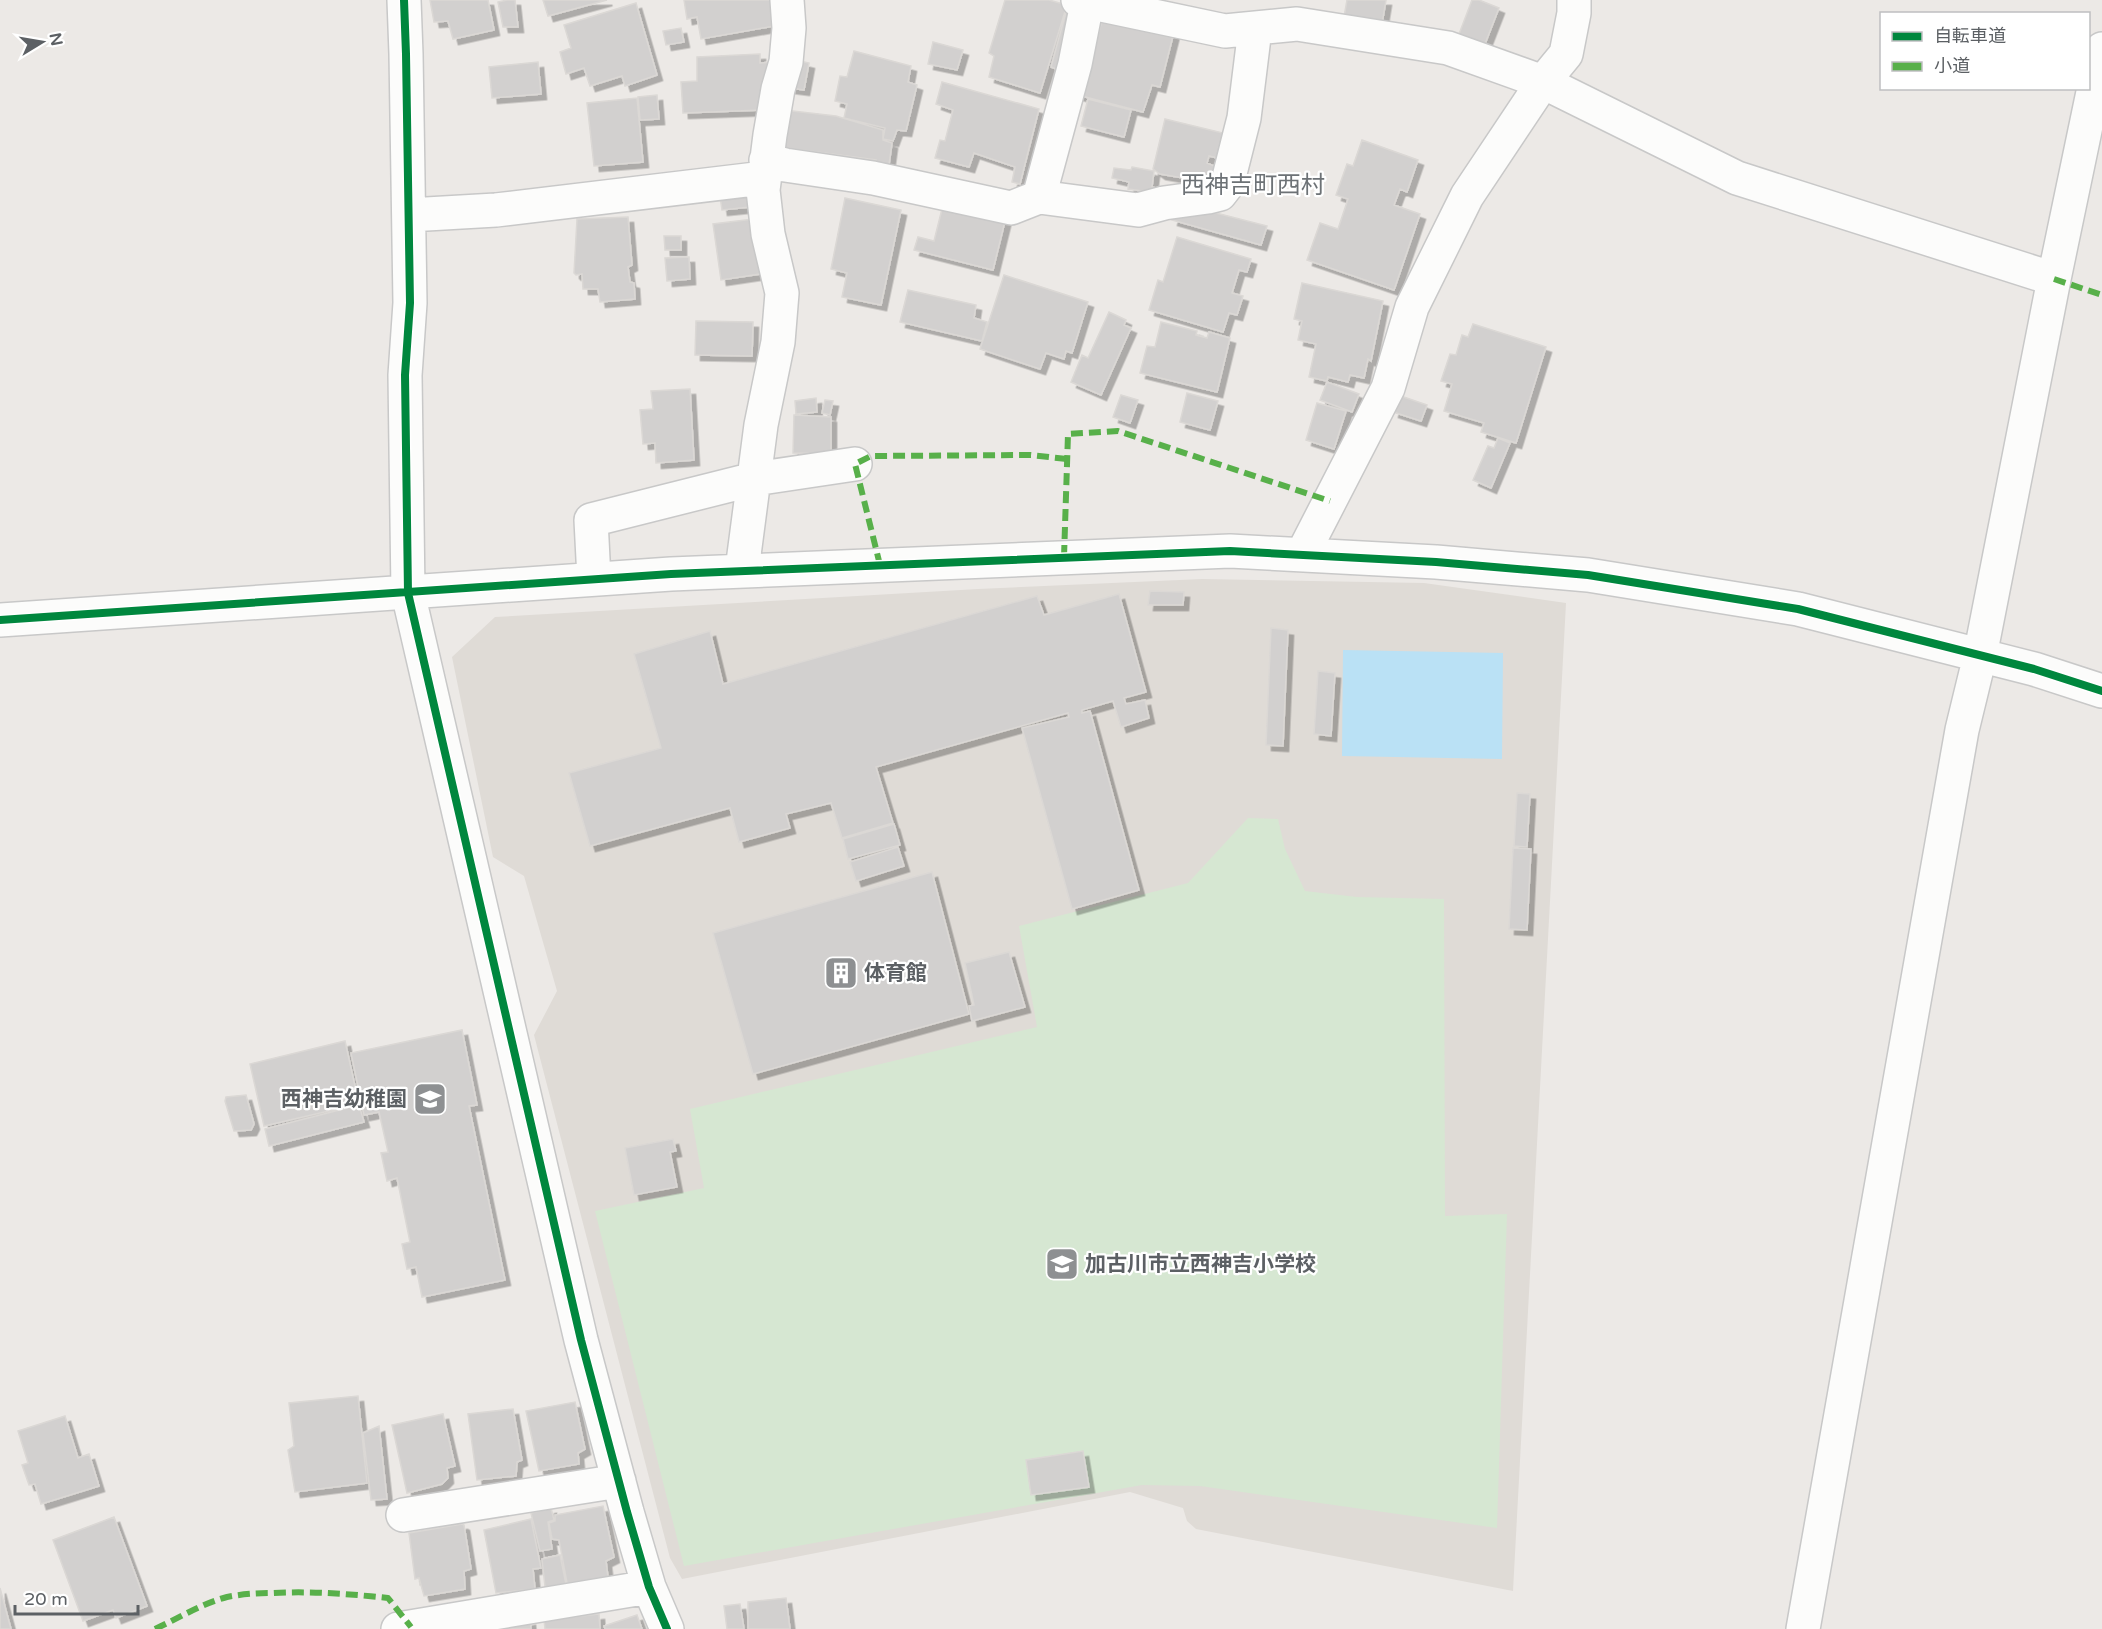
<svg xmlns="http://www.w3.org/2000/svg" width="2102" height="1629" font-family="'Varela Round','Noto Sans JP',sans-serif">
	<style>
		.education { fill: #dfdbd6 }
		.green { fill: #d6e7d2 }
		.water { fill: #bae1f5 }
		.building { fill: #d2d0cf; stroke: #dbd8d5; stroke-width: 1.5; filter: url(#shadow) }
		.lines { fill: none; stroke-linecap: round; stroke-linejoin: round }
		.minor-casing { stroke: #c8c8c8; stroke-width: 36 }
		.minor { stroke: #fcfcfb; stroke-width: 33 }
		.quiet { stroke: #58b04a; stroke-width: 6; stroke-dasharray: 12 6; stroke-linecap: butt }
		.cycleway-casing { stroke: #fff; stroke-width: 11 }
		.cycleway { stroke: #00873e; stroke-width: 8 }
		.labels { text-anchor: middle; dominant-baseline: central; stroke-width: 4.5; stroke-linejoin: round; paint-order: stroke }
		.poi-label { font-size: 21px; font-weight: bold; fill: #5c6064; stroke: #fff; text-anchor: start }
		.quarter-label { font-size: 24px; fill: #6d7276; stroke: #fff }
	</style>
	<defs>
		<filter id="shadow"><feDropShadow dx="5.5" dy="5.5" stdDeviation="0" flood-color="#0004"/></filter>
	</defs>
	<rect width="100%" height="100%" fill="#ece9e6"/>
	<path class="education" d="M1202 579 1424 583 1566 603 1513 1591 1196 1529 1187 1521 1183 1508 1130 1492 682 1579 670 1558 534 1035 557 991 524 876 493 857 452 657 495 617 978 589Z"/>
	<path class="green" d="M1248 818 1278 819 1285 849 1305 891 1357 897 1444 899 1445 1216 1507 1214 1497 1528 1200 1486 1142 1485 684 1566 595 1211 704 1188 690 1109 1037 1027 1019 926 1188 883Z"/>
	<path class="water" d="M1343 650 1503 653 1502 759 1342 756Z"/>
	<path class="building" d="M430 0H488L494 30 453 39 448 21 434 22Z
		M507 0H515L518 27H503L498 2Z
		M543 0H607L548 16Z
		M684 0H776L780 25 701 39 697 17 687 19Z
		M1005 0H1049L1067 5 1040 93 989 77 994 56 989 53Z
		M1347 0H1386L1382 24 1344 17Z
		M1472 0H1479L1499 8 1485 44 1459 34Z
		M636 3 657 75 625 86 622 76 590 86 584 68 566 74 560 52 571 48 564 25Z
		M1066 12 1074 15 1059 70 1051 67Z
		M1104 14 1174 32 1160 87 1152 85 1143 112 1070 93 1088 69Z
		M681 28 684 42 666 45 663 31Z
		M933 42 963 50 957 70 928 64Z
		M854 51 911 66 908 82 917 85 906 131 897 130 893 141 883 139 885 128 844 118 847 104 835 101 840 76 847 77Z
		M760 54V63L774 62 769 90H761L762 110 683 113 681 82 697 81V57Z
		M796 60 809 63 804 90 790 88Z
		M538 62 541 94 492 98 489 67Z
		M942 82 1039 109 1020 184 1012 182 1015 167 974 153 969 167 935 158 940 140 945 141 953 110 936 104Z
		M657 95 659 119 640 120 638 97Z
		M637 98 643 162 594 166 587 103Z
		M1088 99 1131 110 1124 137 1081 126Z
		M784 110 836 116 883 130V140L892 143 889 165 876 163V160L779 147Z
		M1165 119 1227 134 1221 159 1209 156 1207 163 1219 168 1211 183 1160 174 1153 169Z
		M1362 140 1418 160 1407 192 1400 189 1394 205 1420 214 1394 290 1307 260 1320 223 1338 229 1348 199 1336 195 1347 164 1353 166Z
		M1132 167 1154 171 1152 187 1156 188 1150 192 1128 189 1129 182 1112 178 1114 168 1131 170Z
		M748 194 750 207 722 210 720 196Z
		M945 197 1007 213 993 270 914 250 918 237 934 241Z
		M845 198 901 210 881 305 842 297 847 273 831 269Z
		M1177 203 1267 226 1261 245 1172 220Z
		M628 217 632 265 628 267 630 282 634 283 635 299 600 302 598 289H583L582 274 576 275 574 273 577 219Z
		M753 219 760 274 721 280 713 224Z
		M664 236H681V250H665Z
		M1177 237 1251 259 1247 272 1239 270 1232 293 1243 296 1237 315 1229 313 1223 332 1149 310 1158 280 1163 282Z
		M689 257 690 279 667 281 665 258Z
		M1004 275 1088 302 1072 353 1066 351 1064 359 1046 353 1040 369 980 349Z
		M1302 283 1383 301 1371 361 1368 359 1364 378 1350 375 1348 382 1328 377 1327 381 1309 377 1316 344 1298 340 1302 321 1294 319Z
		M908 290 976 305 974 318 987 322 982 341 900 322Z
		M1109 312 1126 320 1124 325 1131 328 1101 395 1071 382 1082 355 1088 358Z
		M696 321 753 322 752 356 695 355Z
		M1161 322 1197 331 1196 335 1207 338 1209 332 1230 338 1217 392 1140 373 1147 346 1155 347Z
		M1473 324 1546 347 1516 443 1481 432 1484 423 1444 411 1452 384 1441 381 1450 354 1456 355 1462 335 1468 337Z
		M1327 382 1359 394 1352 412 1320 400Z
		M690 389 694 460 656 463 655 443 643 444 640 410 653 409 651 391Z
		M1187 393 1218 401 1210 430 1180 422Z
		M1121 395 1138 400 1130 423 1113 417Z
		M1398 395 1427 405 1421 421 1393 412Z
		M816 398 817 412 796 414 795 401Z
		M825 400 833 401 830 415 822 413Z
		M1317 403 1346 411 1334 449 1306 440Z
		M794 415 831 417V454L793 453Z
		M1498 438 1510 443 1491 488 1473 480 1488 446 1494 448Z
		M1150 591 1184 592 1183 605H1148Z
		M1119 594 1146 692 1124 698 1126 704 1145 700 1149 718 1121 727 1113 701 1082 710V713L1090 711 1139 890 1072 909 1022 728 1069 717 1068 713 876 767 893 823 842 838 831 803 786 814 790 828 739 842 730 808 590 846 569 773 661 748 634 654 710 631 723 684 1037 596 1044 615Z
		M1271 628 1288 630 1283 746 1266 745Z
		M1318 671 1335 673 1331 736 1314 734Z
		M1517 793 1530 794 1527 847 1514 846Z
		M894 824 900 845 848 859 843 839Z
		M898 847 904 866 856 881 850 862Z
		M1513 848 1531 849 1527 930 1509 929Z
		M932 872 969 1014 753 1074 713 933Z
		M1009 952 1025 1007 972 1021 969 1006 974 1005 965 963Z
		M462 1030 477 1105 469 1106 505 1280 422 1297 416 1267 407 1269 402 1244 410 1242 397 1178 387 1181 381 1153 388 1152 379 1112 364 1115 351 1053Z
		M345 1041 359 1104 264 1126 250 1064Z
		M246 1095 254 1124 251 1130 234 1131 225 1101 226 1097Z
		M359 1105 364 1122 269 1146 265 1129Z
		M673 1139 676 1151 670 1152 677 1187 634 1195 625 1148Z
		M358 1396 367 1483 295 1492 288 1450 294 1446 289 1403Z
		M575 1402 585 1449 578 1453 579 1464 539 1471 526 1411Z
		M513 1409 522 1460 517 1462 516 1476 477 1480 468 1414Z
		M443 1414 455 1466 447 1468 448 1478 442 1484 407 1493 392 1425Z
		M65 1416 78 1458 89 1454 99 1486 41 1504 35 1484 29 1485 22 1465 28 1463 18 1431Z
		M379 1426 387 1499 371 1500 363 1433Z
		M1083 1451 1089 1487 1031 1495 1026 1460Z
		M603 1506 614 1557 606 1561 608 1577 567 1583 559 1540 552 1539 549 1523 555 1521V1515Z
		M551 1508 554 1520 548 1522 552 1549 540 1551 531 1513Z
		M114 1517 147 1606 116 1618 113 1610 83 1621 53 1540Z
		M531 1519 541 1568 533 1569 535 1589 496 1593 484 1530Z
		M462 1524 464 1525 471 1569 464 1571 465 1589 424 1596 419 1578 415 1579 409 1533Z
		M560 1555 566 1584 545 1587 542 1559Z
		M0 1588 11 1629H0Z
		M786 1598 790 1629H748V1602Z
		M740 1604 744 1629H727L724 1606Z
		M599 1614 600 1629H545L544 1620Z
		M637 1615 642 1629H605L604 1626Z
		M530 1620 531 1629H506V1625Z"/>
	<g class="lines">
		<g class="minor-casing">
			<path id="minor" d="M404 0 406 54 410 303 405 375 408 593 581 1340 627 1512 649 1587 667 1629
				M1078 0 1225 31 1297 24 1448 48 1543 82 1737 178 2054 279
				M766 160 785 165 873 178 1011 208 1039 197 1138 210 1164 203 1208 197 1220 194 1227 185 1244 118 1255 29
				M1039 197 1075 64 1087 3
				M409 215 496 210 764 178
				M1302 555 1388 388 1412 307 1467 196 1543 82 1566 54 1574 13V0
				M742 570 761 425 778 342 782 293 768 234 763 190 770 135 778 89 786 62 789 28 787 0
				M594 579 591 520 754 479 855 464
				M0 620 671 574 1230 551 1436 562 1588 575 1798 609 2034 669 2102 691
				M403 1515 619 1481
				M398 1629 649 1587
				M1803 1629 1962 730 1980 656 2054 279 2102 49"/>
		</g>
		<use href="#minor" class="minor"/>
		<path class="quiet" d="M2054 279 2102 295
			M1064 557 1068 434 1118 431 1330 501
			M880 565 855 464 871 456 1031 455 1067 459
			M155 1629C179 1618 201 1604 227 1597 242 1594 257 1593 273 1593 312 1591 350 1594 388 1598L411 1627"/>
		<g class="cycleway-casing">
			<path id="cycleway" d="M404 0 406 54 410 303 405 375 408 593 581 1340 627 1512 649 1587 667 1629
				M0 620 671 574 1230 551 1436 562 1588 575 1798 609 2034 669 2102 691"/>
		</g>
		<use href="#cycleway" class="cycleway"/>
	</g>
	<defs>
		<g id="building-square" transform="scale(1.725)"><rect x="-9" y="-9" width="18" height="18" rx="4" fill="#8e9092" stroke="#fff"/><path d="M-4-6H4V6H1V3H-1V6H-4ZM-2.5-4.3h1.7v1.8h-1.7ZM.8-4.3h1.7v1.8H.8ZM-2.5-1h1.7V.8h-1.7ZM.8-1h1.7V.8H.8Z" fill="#fff"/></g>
		<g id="school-square" transform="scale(1.725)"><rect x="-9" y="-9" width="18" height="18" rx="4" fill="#8e9092" stroke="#fff"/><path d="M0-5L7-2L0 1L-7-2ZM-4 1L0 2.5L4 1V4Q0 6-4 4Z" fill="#fff"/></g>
	</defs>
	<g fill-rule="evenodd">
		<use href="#building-square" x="841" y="973"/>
		<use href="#school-square" x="430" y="1099"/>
		<use href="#school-square" x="1062" y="1264"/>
	</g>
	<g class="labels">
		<g class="poi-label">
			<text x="864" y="973">体育館</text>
			<text x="407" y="1099" text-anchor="end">西神吉幼稚園</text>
			<text x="1085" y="1264">加古川市立西神吉小学校</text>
		</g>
		<g class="quarter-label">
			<text x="1253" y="185">西神吉町西村</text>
		</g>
	</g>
	<rect x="1880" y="12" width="210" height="78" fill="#ffffff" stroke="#bebfc1" stroke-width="1.5"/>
	<rect x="1892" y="32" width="30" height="9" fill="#00873e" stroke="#bebfc1" stroke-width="1.5"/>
	<text x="1934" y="42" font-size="18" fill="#5c6064">自転車道</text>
	<rect x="1892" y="62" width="30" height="9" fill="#58b04a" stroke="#bebfc1" stroke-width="1.5"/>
	<text x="1934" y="72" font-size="18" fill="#5c6064">小道</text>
	<g transform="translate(42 42) rotate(79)" stroke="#ffffff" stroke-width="4.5" paint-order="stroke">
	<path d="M0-4.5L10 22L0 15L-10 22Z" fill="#5c6064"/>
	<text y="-9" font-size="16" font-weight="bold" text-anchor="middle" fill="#5c6064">N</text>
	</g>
	<path d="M15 1605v9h123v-9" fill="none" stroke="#5c6064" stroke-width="3"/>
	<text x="24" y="1605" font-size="18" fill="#5c6064" stroke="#ffffff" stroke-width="4.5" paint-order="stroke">20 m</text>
</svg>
